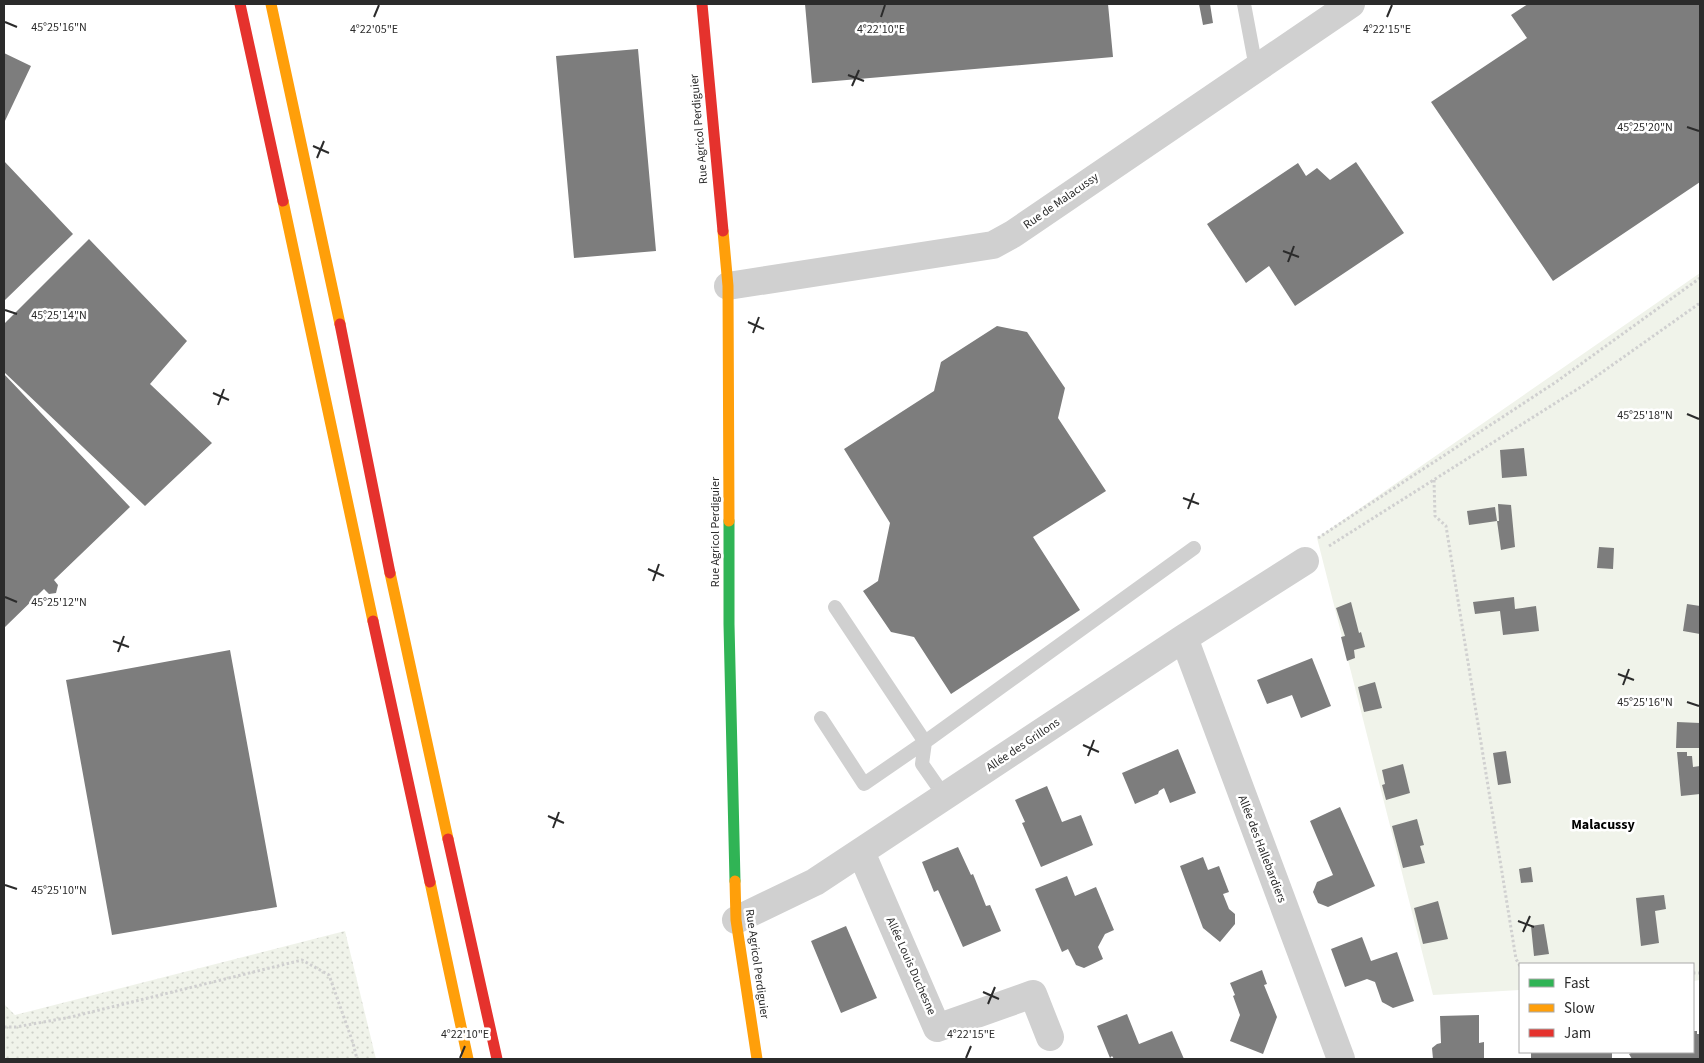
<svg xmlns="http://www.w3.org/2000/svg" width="1704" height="1063" font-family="'Source Sans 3',sans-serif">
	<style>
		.grass { fill: url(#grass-dots) }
		.green { fill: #f0f3ea }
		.building { fill: #7d7d7d }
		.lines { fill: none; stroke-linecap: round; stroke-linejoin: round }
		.path { stroke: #d0d0d0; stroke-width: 3; stroke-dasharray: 2.5 2.5; stroke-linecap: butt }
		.lane { stroke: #d0d0d0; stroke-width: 14 }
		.street { stroke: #d0d0d0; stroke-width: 28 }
		.fast { stroke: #30b455; stroke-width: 11 }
		.slow { stroke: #ff9f0a; stroke-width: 11 }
		.jam { stroke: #e5322d; stroke-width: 11 }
		.ticks { fill: none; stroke: #2b2b2b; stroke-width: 2 }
		.labels { text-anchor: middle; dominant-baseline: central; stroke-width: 5; stroke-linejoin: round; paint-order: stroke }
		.street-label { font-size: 12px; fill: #2b2b2b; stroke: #fff }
		.neighbourhood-label { font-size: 14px; font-weight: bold; fill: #000; stroke: #fff }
		.ticks-label { font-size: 12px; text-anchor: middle; fill: #2b2b2b; stroke: #fff; stroke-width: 5; stroke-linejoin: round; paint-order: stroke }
	</style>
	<defs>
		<pattern id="grass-dots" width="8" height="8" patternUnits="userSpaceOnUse" patternTransform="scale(1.25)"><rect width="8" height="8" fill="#f0f3ea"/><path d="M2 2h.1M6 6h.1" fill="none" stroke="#ced0c9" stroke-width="1.8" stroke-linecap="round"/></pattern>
	</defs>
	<rect width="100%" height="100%" fill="#fff"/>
	<path class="grass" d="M345 931 376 1059H4V1004L15 1015Z"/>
	<path class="green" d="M1700 273V980L1693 981V964H1520V990L1433 995 1317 538Z"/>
	<path class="building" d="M805 4H1108L1113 57 812 83Z
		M1199 4H1210L1213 23 1203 25Z
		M1528 4H1700V182L1553 281 1431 102 1527 38 1511 15Z
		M638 49 656 251 574 258 556 56Z
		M4 53 31 66 4 123Z
		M4 161 73 234 4 301Z
		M1356 162 1404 233 1295 306 1269 266 1246 283 1207 224 1298 163 1306 176 1317 168 1330 180Z
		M89 239 187 341 150 384 212 443 145 506 4 372V324Z
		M997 326 1027 332 1065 388 1058 418 1106 491 1033 537 1080 610 951 694 914 637 891 632 863 591 878 581 890 523 844 449 934 391 941 362Z
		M4 374 130 507 54 580 58 585 56 593 49 594 44 589 4 628Z
		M1524 448 1527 476 1502 478 1500 450Z
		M1498 504 1511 505 1515 547 1501 550 1497 521H1499Z
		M1495 507 1497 521 1469 525 1467 511Z
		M1599 547 1614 548 1613 569 1597 568Z
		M1514 597 1515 609 1536 606 1539 631 1503 635 1500 611 1475 614 1473 602Z
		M1351 602 1359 633 1361 632 1365 647 1354 650 1355 658 1347 661 1341 637 1345 636 1336 608Z
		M1687 604 1700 606V634L1683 631Z
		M230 650 277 907 112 935 66 680Z
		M1312 658 1331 706 1301 718 1292 695 1267 704 1257 680Z
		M1375 682 1382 708 1364 712 1358 687Z
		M1677 722 1700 723V748H1676Z
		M1178 749 1196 793 1170 803 1164 788 1159 791 1158 794 1135 804 1122 773Z
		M1506 751 1511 783 1498 785 1493 753Z
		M1677 752H1687V756H1692L1693 767 1700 766V794L1681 796Z
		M1403 764 1410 793 1386 800 1382 785 1385 784 1382 770Z
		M1047 786 1062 822 1081 815 1093 845 1041 867 1022 823 1025 822 1015 800Z
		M1340 807 1375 886 1328 907 1318 903 1313 892 1317 882 1333 875 1310 821Z
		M1417 819 1424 845 1420 846 1425 863 1403 868 1392 826Z
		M958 847 971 875 973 874 986 906 990 905 1001 931 963 947 938 890 934 892 922 862Z
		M1203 857 1208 870 1219 866 1229 892 1223 894 1229 909 1235 914V924L1220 942 1203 928 1180 866Z
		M1531 867 1533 882 1521 883 1519 869Z
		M1067 876 1075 896 1096 887 1114 930 1105 934 1098 947 1103 959 1084 968 1076 965 1068 949 1062 952 1035 889Z
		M1664 895 1666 909 1655 911 1659 943 1641 946 1636 898Z
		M1438 901 1448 939 1423 944 1414 908Z
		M1544 924 1549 954 1534 956 1531 926Z
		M846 926 877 998 841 1013 811 941Z
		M1362 937 1371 961 1397 952 1414 1001 1393 1008 1382 1002 1375 982 1367 979 1345 987 1331 949Z
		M1262 970 1267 984 1264 985 1277 1017 1263 1054 1230 1041 1240 1015 1233 996 1235 995 1230 983Z
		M1127 1014 1139 1044 1172 1031 1184 1059H1114L1112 1056 1110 1058 1097 1026Z
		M1479 1015V1043L1484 1042V1059H1433L1432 1048 1437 1044 1441 1043 1440 1016Z
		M1693 1031H1697V1034H1700V1059H1632L1629 1054 1633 1052H1693Z
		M1531 1052H1612V1059H1531Z"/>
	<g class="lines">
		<path class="path" d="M1434 480 1435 516 1446 526 1516 959 1520 966
			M1318 538 1556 382 1700 278
			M1329 546 1584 385 1700 303
			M1693 973H1700
			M4 1027H16L71 1017 302 960 329 975 353 1043 357 1059"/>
		<path class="lane" d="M1244 4 1256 68
			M821 718 864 784 925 742 835 607
			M945 797 922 764 925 742 1194 548"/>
		<path class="street" d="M728 286 993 245 1013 234 1351 4
			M1184 638 1341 1059
			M861 852 937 1028 1033 994 1050 1037
			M736 920 815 882 1184 638 1305 561"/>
		<path class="fast" d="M729 521V624L735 881"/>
		<path class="slow" d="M271 4 340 324
			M283 201 373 621
			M723 231 728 286 729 521
			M390 573 448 839
			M735 881 736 920 757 1059
			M430 882 468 1059"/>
		<path class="jam" d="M240 4 283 201
			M702 4 723 231
			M340 324 390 573
			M373 621 430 882
			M448 839 497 1059"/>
	</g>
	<path class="ticks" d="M374 17 379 5M881 17 885 5M1387 17 1392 5M5 22 17 27M848 75 864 81M852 86 859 70M1687 127 1699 131M313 146 329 153M317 158 324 141M1283 251 1299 257M1288 262 1294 246M5 310 17 314M748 322 764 329M753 333 759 317M213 393 229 400M218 405 224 389M1687 414 1699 419M1183 498 1199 504M1188 509 1194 493M648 569 664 576M653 581 659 564M5 597 17 602M113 641 129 647M118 652 124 636M1618 674 1634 680M1623 685 1629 669M1687 702 1699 706M1083 745 1099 752M1088 756 1094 740M548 816 564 823M553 828 559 812M5 885 17 889M1518 921 1534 927M1523 932 1530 916M983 992 999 999M988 1004 995 987M460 1058 465 1046M966 1058 971 1046"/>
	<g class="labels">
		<g class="street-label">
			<text transform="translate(699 129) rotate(-95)">Rue Agricol Perdiguier</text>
			<text transform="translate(1061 201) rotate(-35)">Rue de Malacussy</text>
			<text transform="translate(715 532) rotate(-90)">Rue Agricol Perdiguier</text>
			<text transform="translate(1023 745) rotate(-34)">Allée des Grillons</text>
			<text transform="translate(1262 849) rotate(69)">Allée des Hallebardiers</text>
			<text transform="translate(757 964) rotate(82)">Rue Agricol Perdiguier</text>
			<text transform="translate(911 966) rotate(66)">Allée Louis Duchesne</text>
		</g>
		<g class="neighbourhood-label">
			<text x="1603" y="825">Malacussy</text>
		</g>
	</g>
	<g class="ticks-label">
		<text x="59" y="31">45°25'16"N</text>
		<text x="374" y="33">4°22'05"E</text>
		<text x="881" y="33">4°22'10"E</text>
		<text x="1387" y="33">4°22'15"E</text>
		<text x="1645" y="131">45°25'20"N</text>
		<text x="59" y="319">45°25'14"N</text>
		<text x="1645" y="419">45°25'18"N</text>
		<text x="59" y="606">45°25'12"N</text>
		<text x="1645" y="706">45°25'16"N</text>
		<text x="59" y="894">45°25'10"N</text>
		<text x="465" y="1038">4°22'10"E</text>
		<text x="971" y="1038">4°22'15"E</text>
	</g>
	<rect width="1704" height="1063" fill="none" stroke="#2b2b2b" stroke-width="10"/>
	<rect x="1519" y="963" width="175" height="90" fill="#ffffff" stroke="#aaaaaa"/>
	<rect x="1529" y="979" width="25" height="8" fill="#30b455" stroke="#aaaaaa"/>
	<text x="1564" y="988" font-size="15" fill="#2b2b2b">Fast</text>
	<rect x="1529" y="1004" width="25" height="8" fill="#ff9f0a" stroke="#aaaaaa"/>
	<text x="1564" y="1013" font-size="15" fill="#2b2b2b">Slow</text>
	<rect x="1529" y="1029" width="25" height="8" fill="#e5322d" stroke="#aaaaaa"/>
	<text x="1564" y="1038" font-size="15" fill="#2b2b2b">Jam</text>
</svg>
